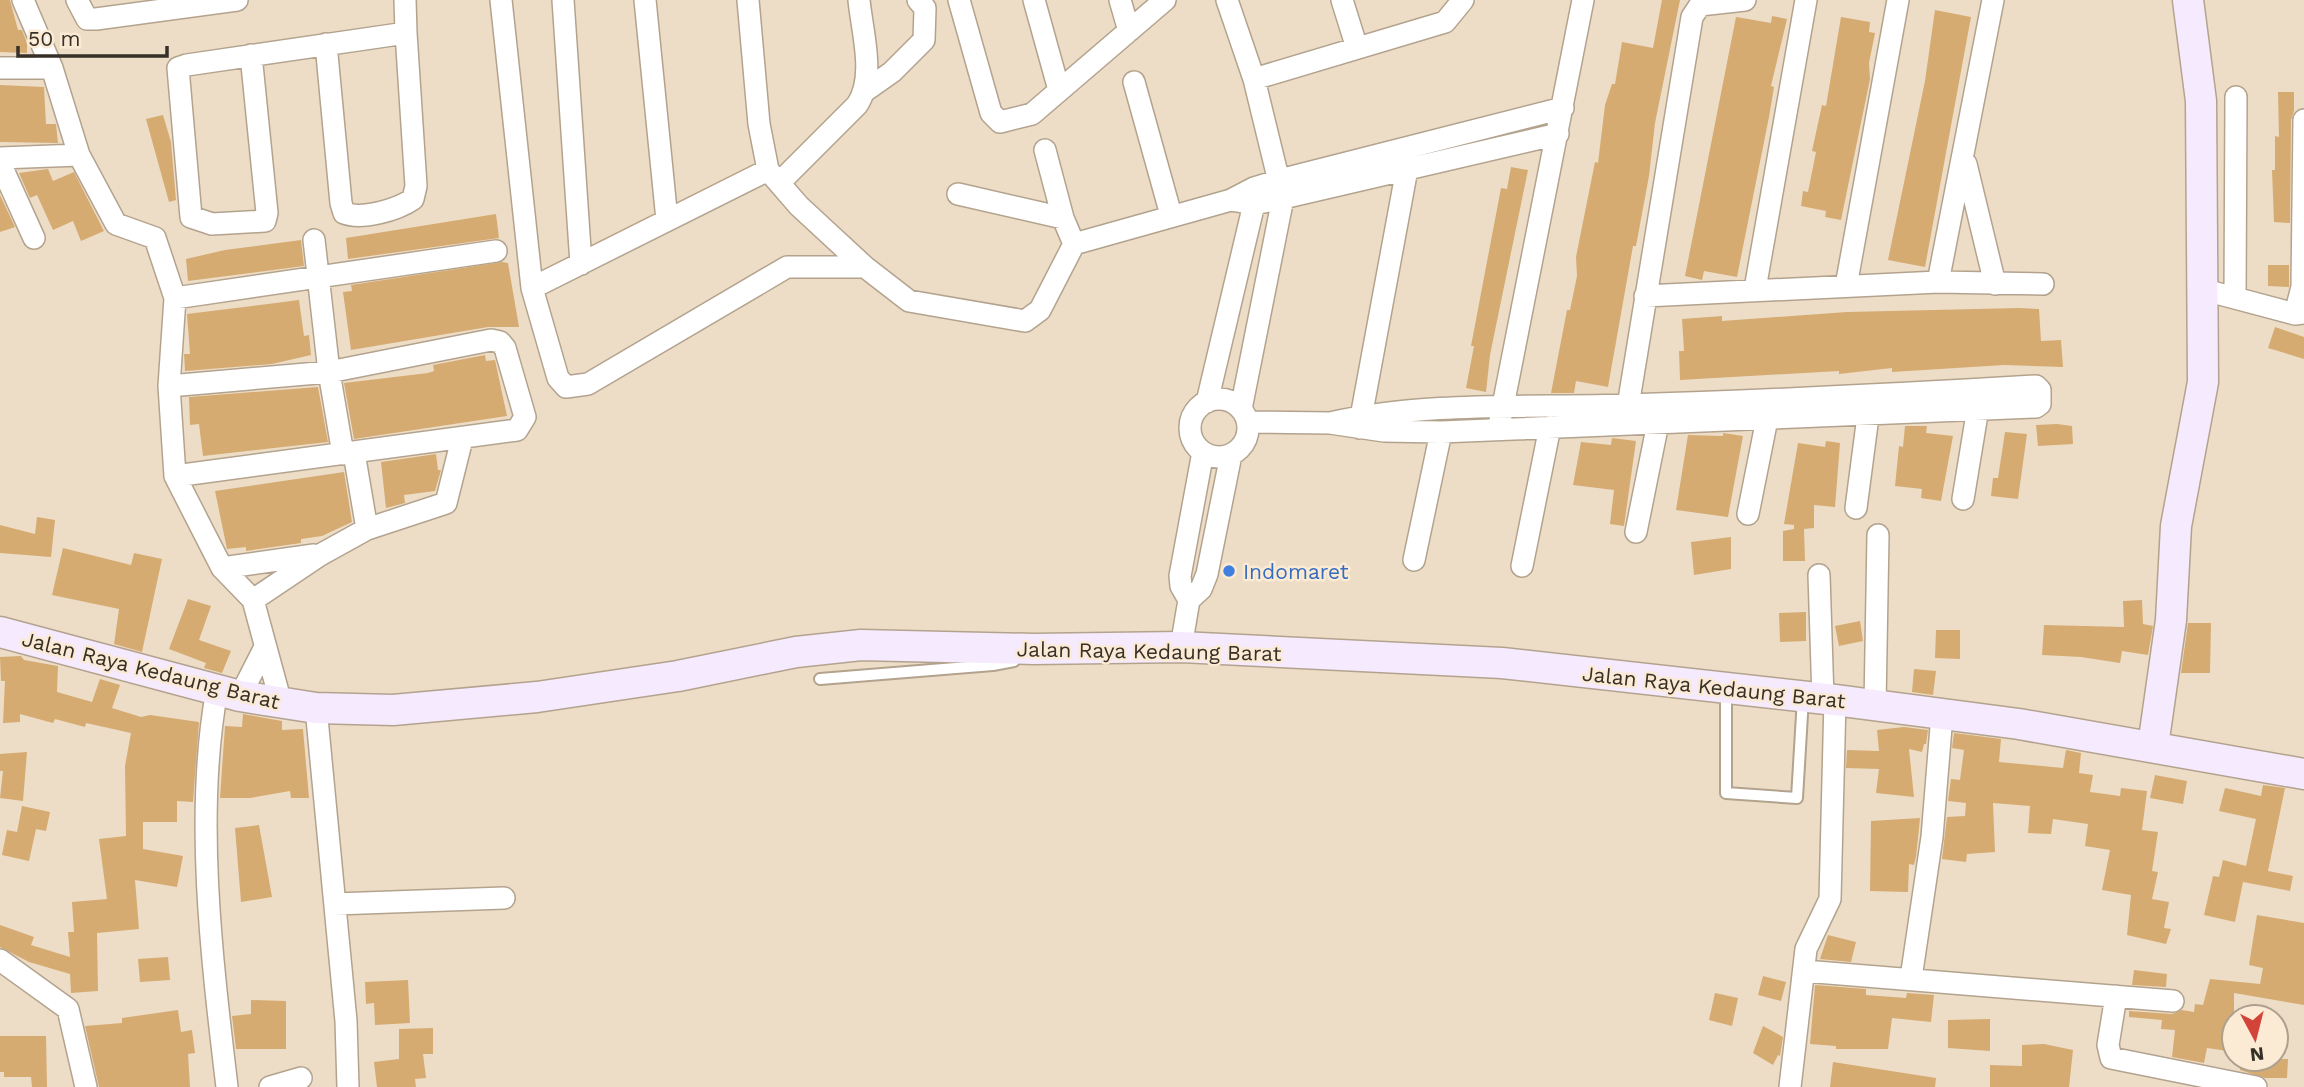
<svg xmlns="http://www.w3.org/2000/svg" width="2304" height="1087" font-family="'Work Sans',sans-serif">
	<style>
		.building { fill: #d5ab71 }
		.lines { fill: none; stroke-linecap: round; stroke-linejoin: round }
		.lane-casing { stroke: #b3a38e; stroke-width: 14 }
		.street-casing { stroke: #b3a38e; stroke-width: 24 }
		.secondary-casing { stroke: #b3a38e; stroke-width: 33 }
		.lane { stroke: #fff; stroke-width: 10 }
		.street { stroke: #fff; stroke-width: 21 }
		.secondary { stroke: #f6eafe; stroke-width: 30 }
		.shop-dot { fill: #3f7fe0; stroke: #fbead4; stroke-width: 2.5 }
		.labels { text-anchor: middle; dominant-baseline: central; stroke-width: 5; stroke-linejoin: round; paint-order: stroke }
		.shop-label { font-size: 21px; fill: #366cbe; stroke: #fbead4; text-anchor: start }
		.street-label { font-size: 21px; fill: #373028; stroke: #fbead4 }
	</style>
	<rect width="100%" height="100%" fill="#edddc7"/>
	<path class="building" d="M0 0H10L18 30H22L27 43V53L0 52Z
		M1662 0H1680L1655 123 1649 176 1636 246H1633L1608 387 1576 381 1574 393H1551L1567 310H1570L1577 276 1576 257 1595 162 1598 163 1605 105 1612 84H1615L1622 42 1653 48Z
		M1935 10 1971 17 1925 267 1888 260 1925 81Z
		M1772 16 1787 19 1771 86 1774 87 1769 117 1737 277 1704 271 1702 280 1685 276 1736 17 1771 23Z
		M1841 17 1870 22 1869 32 1875 33 1869 63 1870 79 1841 220 1825 217 1826 211 1801 206 1803 191 1808 192 1816 152 1812 151 1822 105 1826 106Z
		M0 85 44 87 46 124H56L58 143 0 142Z
		M2278 92H2294V111L2291 120 2290 223 2274 222 2272 170H2275V136L2279 137Z
		M163 115 171 142 176 200 169 202 146 119Z
		M1511 167 1528 170 1490 355 1486 392 1466 388 1474 346H1471L1501 188 1507 189Z
		M48 169 53 181 74 172 104 231 81 241 73 221 53 230 37 195 30 198 19 173Z
		M0 195 15 227 0 232Z
		M496 214 499 238 348 259 346 238Z
		M301 240 304 266 188 281 186 259 225 250Z
		M502 262 508 263 519 327H488L351 350 343 292 352 291 351 285Z
		M2268 265H2289V287L2268 286Z
		M299 300 304 336 309 335 311 355 272 364 185 371 184 354H190L187 314Z
		M2019 308 2039 309 2041 341 2061 340 2063 367 2004 365 1892 372V368L1839 374V371L1680 380 1679 351H1684L1682 319 1722 316V321L1847 312Z
		M2275 327 2304 337V359L2268 348Z
		M485 355 486 361 495 360 507 416 354 439 344 383 428 373 434 371 433 365Z
		M318 387 328 442 203 456 199 424 190 425 189 397Z
		M2057 424 2072 426 2073 444 2038 446 2036 425Z
		M1905 426H1927L1926 433 1953 436 1941 501 1921 498 1922 489 1895 486 1899 446 1903 447Z
		M2005 432 2027 434 2018 499 1991 496 1993 478H1998Z
		M1723 433 1743 436 1728 517 1676 510 1688 435 1723 436Z
		M1612 438 1636 441 1624 526 1610 524 1614 490 1573 485 1581 442 1611 445Z
		M1826 441 1840 443 1835 507 1814 505V528L1804 529 1805 561H1783V531L1794 529V525L1784 524 1798 443 1825 447Z
		M436 454 438 470H441L435 491 404 495 405 503 386 508 381 462Z
		M344 472 352 522 322 536 301 539V543L246 551V547L227 549 215 491Z
		M37 517 55 520 51 557 0 553V525L35 534Z
		M1731 537V569L1694 575 1691 542Z
		M63 548 131 565 134 553 162 559 142 652 114 644 119 609 52 595Z
		M188 599 211 606 199 640 231 651 222 673 204 668 206 663 169 649Z
		M2142 600 2143 624 2153 626 2148 655 2122 651 2120 663 2081 657 2042 655 2044 625 2124 627 2123 601Z
		M1806 612V641L1780 642 1779 613Z
		M1860 621 1863 641 1839 646 1835 626Z
		M2188 623H2211L2210 673H2181Z
		M1936 630H1960V659L1935 658Z
		M21 656 24 660 58 666 57 692 92 702 100 679 120 685 112 708 141 717 150 715 199 722 193 802 177 801V822H143V849L183 856 177 887 135 880 139 929 97 933 98 991 71 993 70 974 29 962 0 947V925L34 937 31 945 70 957 68 932H74L72 902 107 899 99 839 126 836 125 766 131 733 86 723 85 727 55 719 53 723 20 714V722L3 723 5 681H1L0 657Z
		M1914 669 1936 671 1933 695 1912 692Z
		M243 714 282 721V730L303 729 309 798H291L290 791 250 798H220L225 726 242 727Z
		M1904 727 1928 730 1926 744H1924L1922 752 1909 749 1914 797 1876 793 1879 769 1846 768 1847 750 1879 751 1877 730Z
		M1954 733 2001 739 1999 762 2063 768 2066 750 2081 753 2079 773 2093 775 2090 792 2120 796 2121 788 2147 791 2142 830 2158 832 2152 871 2158 872 2152 899 2169 902 2164 928 2171 929 2166 944 2127 935 2131 895 2102 890 2110 850 2085 846 2088 824 2053 819 2051 834 2028 833 2030 806 1993 803 1995 852 1967 854 1966 862 1942 859 1947 817 1965 816 1966 803 1948 801 1951 779 1960 780 1964 750 1952 748Z
		M27 752 23 801 0 798 3 771H0V754Z
		M2155 775 2187 781 2183 804 2150 798Z
		M2263 785 2285 788 2268 871 2293 876 2290 891 2243 882 2235 922 2204 915 2213 876 2219 877 2223 860 2246 866 2256 819 2219 811 2225 788 2261 796Z
		M22 806 50 812 46 831 36 829 29 861 2 855 7 830 17 832Z
		M1920 818 1916 857 1914 865 1909 864 1908 892 1870 891 1871 821Z
		M259 825 272 897 241 902 235 828Z
		M2257 915 2304 923V1005L2234 993V1052L2207 1048 2204 1063 2172 1057 2175 1030 2161 1029 2162 1020 2129 1017V1011L2172 1014 2182 1010 2194 1012 2195 1004 2203 1005 2210 979 2260 984 2263 968 2249 965Z
		M1828 935 1856 942 1851 962 1820 959Z
		M168 957 170 980 140 982 138 959Z
		M2134 970 2167 974 2166 987 2132 985Z
		M1763 976 1786 982 1781 1001 1758 995Z
		M408 980 410 1023 375 1025 374 1003 366 1004 365 982Z
		M1815 985 1866 989V995L1906 998 1907 993 1934 995 1931 1022 1892 1018 1888 1049H1836V1046L1810 1044Z
		M1715 993 1738 998 1732 1026 1709 1020Z
		M251 1000 286 1001V1049H236L232 1016 251 1014Z
		M178 1010 181 1032 192 1030 195 1053 188 1054 190 1087H99L85 1026 122 1023V1018Z
		M1990 1019V1051L1948 1048V1020Z
		M1763 1026 1783 1037 1780 1056 1778 1055 1773 1065 1753 1053Z
		M433 1028V1054H423L426 1078 415 1079 416 1087H377L374 1062 399 1059V1029Z
		M0 1036H46L47 1087H32L31 1077H4V1072H0Z
		M2044 1044 2073 1050 2069 1087H1990V1065L2022 1066V1045Z
		M2240 1059H2288L2287 1078H2265L2240 1070Z
		M1833 1062 1936 1078 1935 1087H1830Z"/>
	<g class="lines">
		<g class="lane-casing">
			<path id="lane" d="M820 679 993 665 1014 661
				M1726 690V793L1797 798 1803 698"/>
		</g>
		<g class="street-casing">
			<path id="street" d="M23 0 52 68 79 155 116 224 155 238 175 298 169 386 175 476 222 568 253 600 281 703
				M77 0 87 19H96L237 0
				M501 0 532 288 558 378 566 387 588 384 787 267H865
				M563 0 581 264
				M645 0 667 220
				M748 0 759 124 768 170 779 183 799 206 865 267 909 301 1025 321 1040 310 1074 244 1063 218 1045 150
				M959 0 991 113 1000 122 1032 114 1165 0
				M1034 0 1059 90
				M1120 0 1129 31
				M1227 0 1254 79 1283 198 1241 409
				M1342 0 1357 48
				M326 44 341 203 344 213C362 220 397 210 413 199L416 186 406 33
				M251 55 267 213 265 221 212 224 191 217 178 68 187 65C260 54 333 43 406 33L405 0
				M0 68H52
				M1254 79 1445 22 1463 0
				M1134 82 1171 215
				M865 91 892 72 924 40 925 8 918 0
				M0 158 79 155
				M0 163 34 238
				M1966 164 1995 284
				M779 183 857 105C876 77 862 32 859 0
				M958 194 1063 218
				M1231 200 1254 204 1283 198 1558 134
				M314 240 329 372 343 454
				M1074 244 1231 200 1254 188 1280 180 1563 108
				M1938 282 1993 0
				M1846 286 1898 0
				M532 288 768 170
				M1755 289 1806 0
				M2201 289 2295 314 2304 313
				M1645 296 1938 282 2043 284
				M2235 297 2236 97
				M175 298 496 251
				M2295 314 2302 287 2304 120
				M169 386 329 372 491 340 500 342 505 348 525 417 517 430 175 476
				M1190 428a29 29 0 1 1 58 0a29 29 0 1 1-58 0Z
				M1207 402 1254 204V193
				M1626 418 1692 17 1700 5 1745 0
				M1500 421 1583 0
				M1248 422 1330 423 1384 431 1441 432 2036 407 2040 404V390L2036 386C1900 394 1763 401 1627 405 1529 408 1427 401 1330 423
				M1359 428 1407 169
				M354 453 367 529
				M1963 499 1978 408
				M1856 508 1870 401
				M1748 514 1767 419
				M1636 532 1658 423
				M1414 560 1441 432
				M1522 566 1550 427
				M222 568 314 555
				M1819 575 1823 699
				M253 600 320 555 367 529 446 503 462 439
				M1189 600 1181 586 1180 576 1203 452
				M1181 647 1189 600 1201 589 1207 574 1231 455
				M217 690C194 815 212 961 227 1087
				M240 696 265 647
				M1875 705 1878 535
				M316 708 346 1021 348 1087
				M335 904 504 898
				M0 960 68 1009 86 1087
				M1804 971 2173 1001
				M1911 978 1932 837 1942 715
				M2116 996 2108 1045 2111 1058 2256 1087
				M270 1087 301 1078
				M1790 1087 1806 949 1830 899 1835 700"/>
		</g>
		<g class="secondary-casing">
			<path id="secondary" d="M0 632 240 696 316 708 393 710 537 697 678 676 796 652 861 645 1034 649 1181 647 1502 663 1835 700 2019 724 2304 774
				M2153 746 2171 620 2176 526 2203 382 2201 101 2188 0"/>
		</g>
		<use href="#lane" class="lane"/>
		<use href="#street" class="street"/>
		<use href="#secondary" class="secondary"/>
	</g>
	<circle class="shop-dot" cx="1229" cy="571" r="7"/>
	<g class="labels">
		<g class="shop-label">
			<text x="1243" y="571">Indomaret</text>
		</g>
		<g class="street-label">
			<text transform="translate(1149 651) rotate(1)">Jalan Raya Kedaung Barat</text>
			<text transform="translate(151 670) rotate(14)">Jalan Raya Kedaung Barat</text>
			<text transform="translate(1714 687) rotate(6)">Jalan Raya Kedaung Barat</text>
		</g>
	</g>
	<g transform="translate(2255 1038) rotate(173)"><circle r="33" fill="#fbead4" stroke="#ada08f" stroke-width="2"/>
	<path d="M0-5L12 26L0 18L-12 26Z" fill="#d24439"/>
	<text y="-10" font-size="19" font-weight="bold" text-anchor="middle" fill="#373028">N</text>
	</g>
	<path d="M18 46v10h149v-10" fill="none" stroke="#373028" stroke-width="3.5"/>
	<text x="28" y="46" font-size="21" fill="#373028" stroke="#fbead4" stroke-width="5" paint-order="stroke">50 m</text>
</svg>
